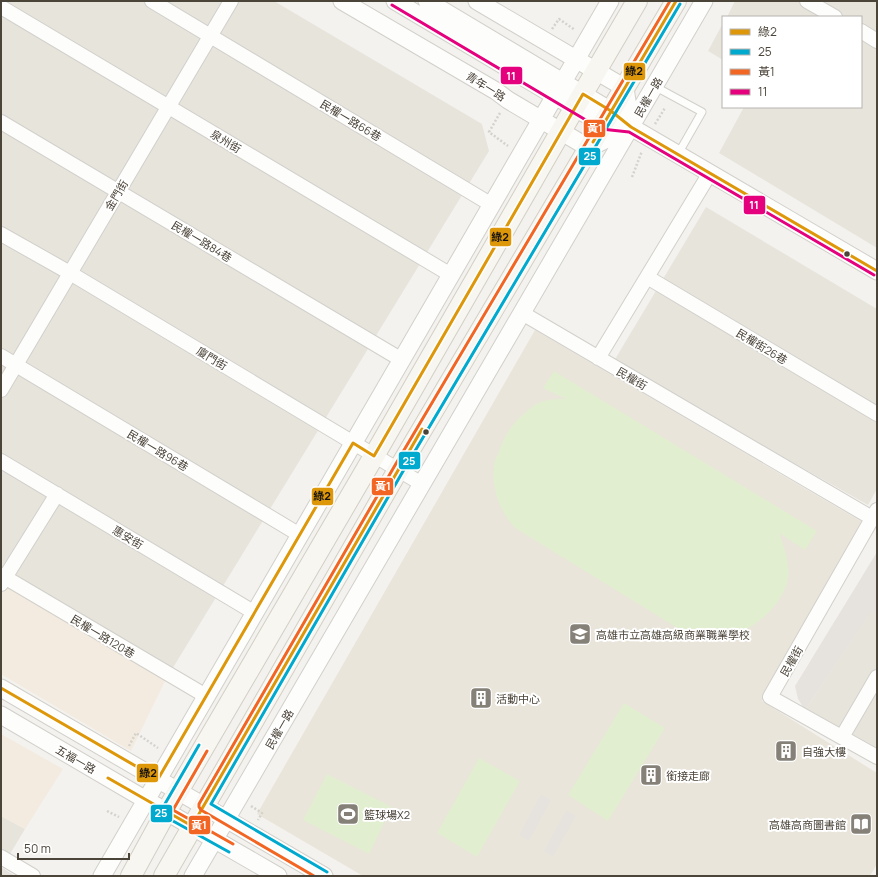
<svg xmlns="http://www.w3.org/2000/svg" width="878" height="877" font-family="Manrope,'Noto Sans TC',sans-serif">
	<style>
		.residential { fill: #e7e4dc }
		.commercial { fill: #f3ebdf }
		.education { fill: #eae5da }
		.green { fill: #e1eecf }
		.parking { fill: #e6e3df }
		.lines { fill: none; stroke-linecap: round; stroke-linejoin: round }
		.service-casing { stroke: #d2d0cb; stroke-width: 9 }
		.minor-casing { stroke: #d2d0cb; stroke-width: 16 }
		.tertiary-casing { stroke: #d2d0cb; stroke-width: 19 }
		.secondary-casing { stroke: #d3cfc5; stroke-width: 22 }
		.path { stroke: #d3d2cc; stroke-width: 2.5; stroke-dasharray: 2 2; stroke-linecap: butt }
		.service { stroke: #fdfdfc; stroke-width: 7 }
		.minor { stroke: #fdfdfc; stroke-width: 14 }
		.tertiary { stroke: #fdfdfc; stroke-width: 17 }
		.secondary { stroke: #f7f6f1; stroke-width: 20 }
		.bus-1-casing { stroke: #fff; stroke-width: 6 }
		.bus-2-casing { stroke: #fff; stroke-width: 6 }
		.bus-3-casing { stroke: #fff; stroke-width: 6 }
		.bus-4-casing { stroke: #fff; stroke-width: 6 }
		.bus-1 { stroke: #dd9709; stroke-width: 3 }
		.bus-2 { stroke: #00a9ce; stroke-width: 3 }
		.bus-3 { stroke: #f26522; stroke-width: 3 }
		.bus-4 { stroke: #e5007d; stroke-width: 3 }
		.bus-dot { fill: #4b4439; stroke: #fff; stroke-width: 1.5 }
		.labels { text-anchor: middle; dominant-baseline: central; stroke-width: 4; stroke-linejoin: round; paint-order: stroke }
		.street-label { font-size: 11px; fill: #4b4439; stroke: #fff }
		.poi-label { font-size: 11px; fill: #4b4439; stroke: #fff; text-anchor: start }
		.line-badge { stroke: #fff; stroke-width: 1.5 }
		.badge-label { font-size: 11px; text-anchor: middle; font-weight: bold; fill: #fff }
		.pale-badge-label { font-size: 11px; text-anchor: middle; font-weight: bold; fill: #111 }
	</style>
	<rect width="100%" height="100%" fill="#f4f2ee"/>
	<path class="residential" d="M1 1H274L482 124 489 151 163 684 1 586Z
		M735 1H877V248L719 153 744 107H861V17H727Z
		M723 23V60L708 51Z
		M706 207 877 309V489L868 505 614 361Z
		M872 609 877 613V749L805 710Z
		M1 816 25 829 10 854 1 849Z"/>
	<path class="commercial" d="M1 584 165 681 131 751 1 674Z
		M1 734 63 769 25 829 1 816Z"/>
	<path class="education" d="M535 330 864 523 762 701 877 773V864L870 876H363L257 814Z"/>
	<path class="green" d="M554 371 817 531 805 550 779 533C784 546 790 563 788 578 783 608 749 634 720 638 716 638 712 640 708 639 700 638 692 634 684 632L515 528C500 512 491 488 494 466 494 462 496 458 498 454 504 436 511 424 526 412 529 409 533 406 536 404 546 399 556 399 566 399L543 388Z
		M624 703 665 728 608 821 568 795Z
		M479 758 520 781 477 857 437 833Z
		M327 774 392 807 369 854 303 820Z"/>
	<path class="parking" d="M877 552V613L872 610 805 710 798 699 795 686Z
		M541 794 551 800 529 841 519 835Z
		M566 810 576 816 553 857 544 851Z
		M1 867 15 876H1Z"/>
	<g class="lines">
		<g class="service-casing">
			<path id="service" d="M654 86 702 112 678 154"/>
		</g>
		<g class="minor-casing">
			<path id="minor" d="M152 1 492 205
				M807 1 835 17
				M1 7 451 275
				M861 31 877 41
				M1 122 402 360
				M1 234 70 273 422 484
				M647 277 877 414
				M522 313 872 518
				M1 356 300 535
				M598 358 710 173
				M1 390 231 1
				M1 461 255 613
				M877 510 770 697 877 757
				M1 575 206 696
				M1 584 57 494
				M842 737 877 677
				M1 857 33 876"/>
		</g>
		<g class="tertiary-casing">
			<path id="tertiary" d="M342 1 496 91 508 100 589 148 631 127
				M395 1 604 125 615 126
				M427 1 611 111 631 127 877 271
				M477 1 625 88 631 127
				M1 688 324 876
				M1 715 146 800 278 876
				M102 876 610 1
				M193 876 704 1"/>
		</g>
		<g class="secondary-casing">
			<path id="secondary" d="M131 876 166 812 374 456 561 131 637 1
				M164 876 398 470 676 1"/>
		</g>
		<path class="path" d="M552 29 559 19 575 30
			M500 113 489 132 508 146
			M655 124 665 108
			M632 177 642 151
			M129 746 136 733 158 748
			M251 806 262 813 258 820
			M107 811 119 817"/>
		<use href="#service" class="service"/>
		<use href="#minor" class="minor"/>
		<use href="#tertiary" class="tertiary"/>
		<use href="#secondary" class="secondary"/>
		<g class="bus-1-casing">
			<path id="bus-1" d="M593 142 676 1
				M1 688 158 779 353 443 374 456 583 94 611 111 631 127 877 271
				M108 778 192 826 422 429"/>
		</g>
		<g class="bus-2-casing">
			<path id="bus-2" d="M199 745 162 809 161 813 164 816 229 852
				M327 872 211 804 402 473 680 4"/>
		</g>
		<g class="bus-3-casing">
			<path id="bus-3" d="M207 751 173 810 233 844
				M314 876 201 810 199 807V804L394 467 670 1"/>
		</g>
		<g class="bus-4-casing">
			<path id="bus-4" d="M392 5 601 129 629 132 874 275"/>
		</g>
		<use href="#bus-1" class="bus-1"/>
		<use href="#bus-2" class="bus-2"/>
		<use href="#bus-3" class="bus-3"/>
		<use href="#bus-4" class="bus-4"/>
	</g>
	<defs>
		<g id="school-square" transform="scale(1.15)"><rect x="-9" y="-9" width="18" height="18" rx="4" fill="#868178" stroke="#fff"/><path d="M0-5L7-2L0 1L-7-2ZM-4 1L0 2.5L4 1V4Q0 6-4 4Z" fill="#fff"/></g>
		<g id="building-square" transform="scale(1.15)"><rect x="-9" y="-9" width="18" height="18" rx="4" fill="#868178" stroke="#fff"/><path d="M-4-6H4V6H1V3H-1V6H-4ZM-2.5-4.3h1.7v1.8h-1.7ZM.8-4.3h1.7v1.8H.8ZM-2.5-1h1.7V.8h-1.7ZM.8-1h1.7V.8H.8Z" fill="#fff"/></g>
		<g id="stadium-square" transform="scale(1.15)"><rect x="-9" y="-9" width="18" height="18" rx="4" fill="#868178" stroke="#fff"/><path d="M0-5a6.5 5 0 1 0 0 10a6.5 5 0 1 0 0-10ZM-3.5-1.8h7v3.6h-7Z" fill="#fff"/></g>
		<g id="library-square" transform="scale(1.15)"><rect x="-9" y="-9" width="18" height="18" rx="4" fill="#868178" stroke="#fff"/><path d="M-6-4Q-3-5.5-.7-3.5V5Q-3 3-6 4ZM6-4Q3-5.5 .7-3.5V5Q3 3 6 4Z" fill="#fff"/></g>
	</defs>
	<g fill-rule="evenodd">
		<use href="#school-square" x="580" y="634"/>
		<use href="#building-square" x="481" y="698"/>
		<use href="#building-square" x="786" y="751"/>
		<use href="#building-square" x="651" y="775"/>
		<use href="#stadium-square" x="348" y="814"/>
		<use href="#library-square" x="861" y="824"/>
	</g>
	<g class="bus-dot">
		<circle cx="847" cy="254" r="3.5"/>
		<circle cx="426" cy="432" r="3.5"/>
	</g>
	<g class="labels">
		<g class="street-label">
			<text transform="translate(486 86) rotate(32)">青年一路</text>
			<text transform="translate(648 97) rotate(-60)">民權一路</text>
			<text transform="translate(351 120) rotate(31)">民權一路66巷</text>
			<text transform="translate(226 141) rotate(31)">泉州街</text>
			<text transform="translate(116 195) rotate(-59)">金門街</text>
			<text transform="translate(202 241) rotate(31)">民權一路84巷</text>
			<text transform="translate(762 346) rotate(31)">民權街26巷</text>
			<text transform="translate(212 358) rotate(31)">廈門街</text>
			<text transform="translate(632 378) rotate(30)">民權街</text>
			<text transform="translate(158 450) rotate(31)">民權一路96巷</text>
			<text transform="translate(128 537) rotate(31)">惠安街</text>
			<text transform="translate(103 636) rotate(31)">民權一路120巷</text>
			<text transform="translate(791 661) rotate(-60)">民權街</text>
			<text transform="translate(279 729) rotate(-60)">民權一路</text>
			<text transform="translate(76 759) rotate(30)">五福一路</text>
		</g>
		<g class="poi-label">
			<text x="596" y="634">高雄市立高雄高級商業職業學校</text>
			<text x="496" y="698">活動中心</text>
			<text x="802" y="751">自強大樓</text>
			<text x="666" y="775">銜接走廊</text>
			<text x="364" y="814">籃球場X2</text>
			<text x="846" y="824" text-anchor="end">高雄高商圖書館</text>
		</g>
	</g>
	<g class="line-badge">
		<rect x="623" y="62" width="23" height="19" rx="4" fill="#dd9709"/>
		<rect x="500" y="66" width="23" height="19" rx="4" fill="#e5007d"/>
		<rect x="583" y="119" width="23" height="19" rx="4" fill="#f26522"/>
		<rect x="578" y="147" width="23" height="19" rx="4" fill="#00a9ce"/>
		<rect x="743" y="195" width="23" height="20" rx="4" fill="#e5007d"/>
		<rect x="489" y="227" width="23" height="20" rx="4" fill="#dd9709"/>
		<rect x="398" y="451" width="23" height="19" rx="4" fill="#00a9ce"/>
		<rect x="371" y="477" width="23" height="19" rx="4" fill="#f26522"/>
		<rect x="311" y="487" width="23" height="19" rx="4" fill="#dd9709"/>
		<rect x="136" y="763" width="23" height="20" rx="4" fill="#dd9709"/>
		<rect x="150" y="804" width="23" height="19" rx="4" fill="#00a9ce"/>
		<rect x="188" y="815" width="23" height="20" rx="4" fill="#f26522"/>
	</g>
	<g class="badge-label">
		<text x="511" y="80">11</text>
		<text x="595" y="132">黃1</text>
		<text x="590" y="160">25</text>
		<text x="754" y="209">11</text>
		<text x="409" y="465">25</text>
		<text x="383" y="490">黃1</text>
		<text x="161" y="817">25</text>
		<text x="199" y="829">黃1</text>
	</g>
	<g class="pale-badge-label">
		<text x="634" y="75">綠2</text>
		<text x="500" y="241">綠2</text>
		<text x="322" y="500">綠2</text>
		<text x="148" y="777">綠2</text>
	</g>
	<rect width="878" height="877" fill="none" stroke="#4b4439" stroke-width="4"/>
	<rect x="722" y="16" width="140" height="92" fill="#ffffff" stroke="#b7b4b0"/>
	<rect x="730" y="29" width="20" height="6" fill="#dd9709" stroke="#b7b4b0"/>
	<text x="758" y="36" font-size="12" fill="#4b4439">綠2</text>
	<rect x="730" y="49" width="20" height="6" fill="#00a9ce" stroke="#b7b4b0"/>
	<text x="758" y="56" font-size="12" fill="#4b4439">25</text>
	<rect x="730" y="69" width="20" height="6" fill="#f26522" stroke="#b7b4b0"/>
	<text x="758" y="76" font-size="12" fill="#4b4439">黃1</text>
	<rect x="730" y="89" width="20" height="6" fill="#e5007d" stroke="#b7b4b0"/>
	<text x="758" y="96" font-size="12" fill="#4b4439">11</text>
	<path d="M18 853v6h111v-6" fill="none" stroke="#4b4439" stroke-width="2"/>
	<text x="24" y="853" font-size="12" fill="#4b4439" stroke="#ffffff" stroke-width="3" paint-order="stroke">50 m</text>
</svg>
